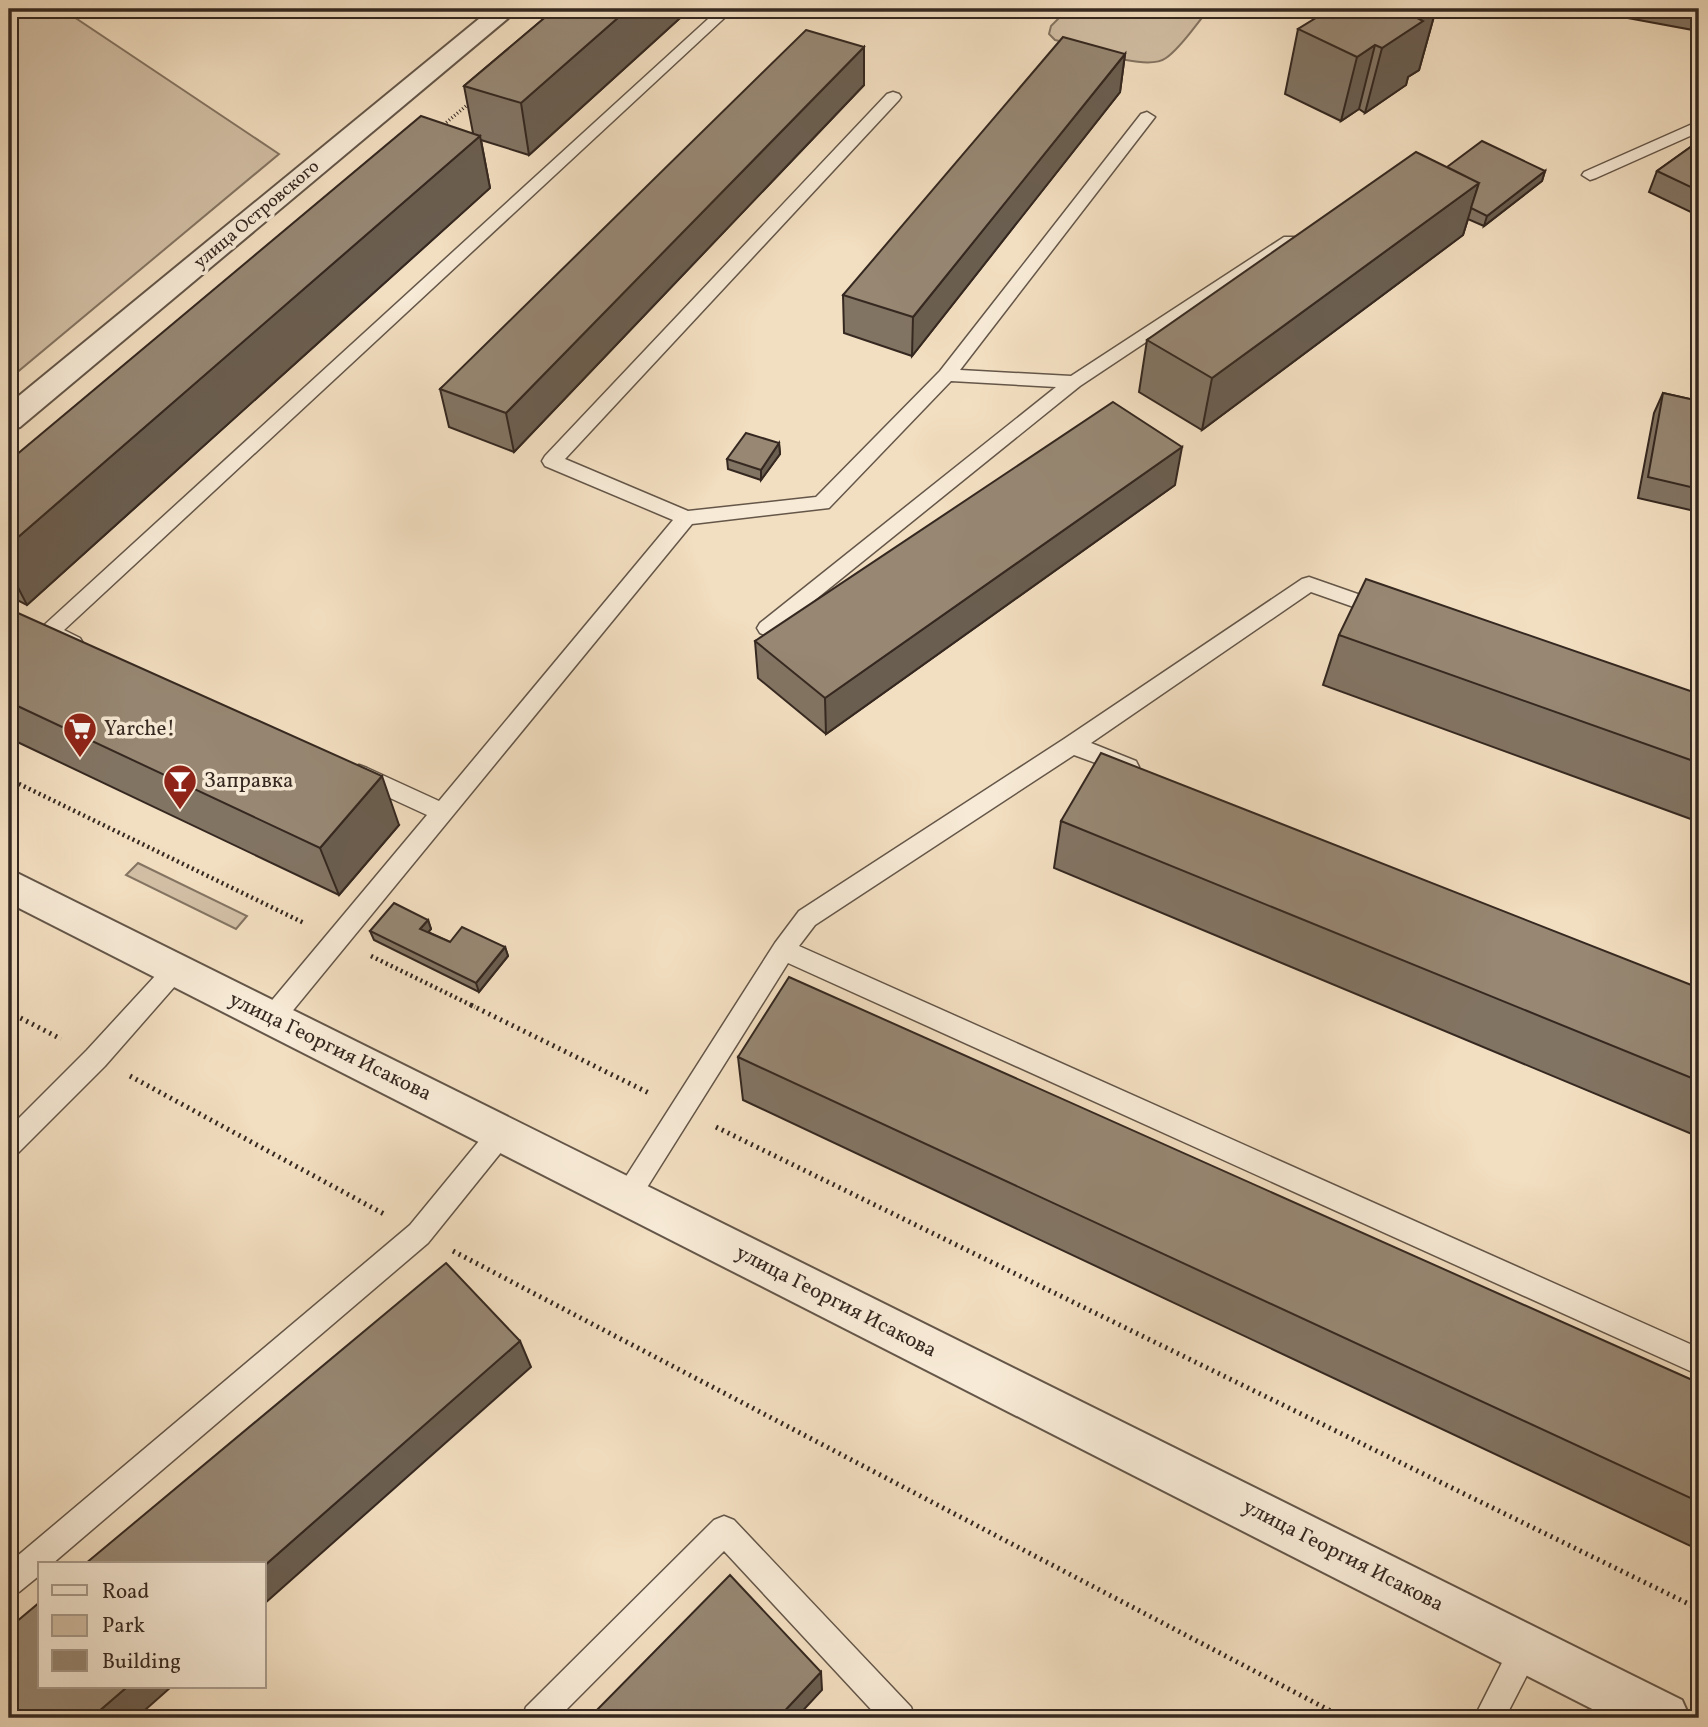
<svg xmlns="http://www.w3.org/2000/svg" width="1708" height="1727" font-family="Vollkorn,serif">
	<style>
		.green { fill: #d2bfa5; stroke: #847462; stroke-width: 2 }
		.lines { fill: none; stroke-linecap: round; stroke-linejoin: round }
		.service-casing { stroke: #645648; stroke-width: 3 }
		.minor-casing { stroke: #645648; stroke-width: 4 }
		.tertiary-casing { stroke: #645648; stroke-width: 4 }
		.path-far2 { stroke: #352820; stroke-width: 3.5; stroke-dasharray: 1 2.5; stroke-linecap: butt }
		.path-far1 { stroke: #352820; stroke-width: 4.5; stroke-dasharray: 2 3.5; stroke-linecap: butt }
		.path { stroke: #352820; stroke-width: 5; stroke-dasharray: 2 4.5; stroke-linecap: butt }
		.service { fill: #f7ead6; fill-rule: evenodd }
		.minor { fill: #f7ead6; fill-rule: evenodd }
		.tertiary { fill: #f7ead6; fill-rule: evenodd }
		.wall { fill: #827463; stroke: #352820; stroke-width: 2 }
		.shaded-wall { fill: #6a5e50; stroke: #352820; stroke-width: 2 }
		.building { fill: #978773; stroke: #352820; stroke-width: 2 }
		.labels { text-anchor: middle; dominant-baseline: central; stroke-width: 7; stroke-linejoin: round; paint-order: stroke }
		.far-street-label { font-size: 18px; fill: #352820; stroke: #f7ead6 }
		.poi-label { font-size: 21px; fill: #352820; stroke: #f7ead6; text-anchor: start }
		.street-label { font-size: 21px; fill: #352820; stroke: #f7ead6 }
	</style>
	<rect width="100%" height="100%" fill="#f2dec0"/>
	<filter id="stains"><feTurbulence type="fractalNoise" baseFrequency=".00286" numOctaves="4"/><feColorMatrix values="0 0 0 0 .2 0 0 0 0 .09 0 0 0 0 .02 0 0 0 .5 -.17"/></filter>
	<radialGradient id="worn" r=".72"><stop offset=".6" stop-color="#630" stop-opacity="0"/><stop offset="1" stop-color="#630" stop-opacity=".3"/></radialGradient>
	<path class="green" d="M9 9H62L279 154 9 379Z
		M1068 9H1209C1197 23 1181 48 1166 58 1146 73 1079 46 1055 40L1049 34 1051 26Z
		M138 863 247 916 236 929 126 875Z"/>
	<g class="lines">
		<g class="service-casing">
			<path id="service" d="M719 9H734L64 630 80 638 83 643 80 648C68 652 45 643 39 632L42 627Z
				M893 92 899 94 901 97 899 100 565 459 688 511 816 497 940 371 1141 114 1147 112 1155 117 960 370 1071 376 1284 237H1296L1298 241 1080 386 774 633 767 636 760 633 757 628 760 623 1056 387 951 381 829 508 692 524 281 1025 272 1028 263 1025 260 1018 263 1011 427 815 351 780 348 774 351 768 359 765 367 768 439 801 673 520 545 466 542 461 545 456 887 94Z
				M1699 121V132L1596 178 1590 180 1582 175 1584 172Z
				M1309 577 1392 606 1395 611 1392 616 1385 618 1311 592 1091 743 1136 761 1139 767 1136 773 1128 775 1074 755 815 925 799 946 1699 1348V1375L788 963 636 1205 627 1209 618 1205 614 1197 618 1189 775 943 799 911 1064 739 1302 579Z
				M175 960 183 963 187 970 183 977 105 1066 18 1153 9 1156V1128L87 1050 167 963Z
				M502 1121 511 1124 515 1132 511 1140 428 1243 52 1564H40V1575L19 1592 9 1597V1563L410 1225 493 1124Z
				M724 1516 734 1520 911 1707 915 1718H879L724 1551 558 1718H522L526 1707 714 1520Z
				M1526 1633 1537 1637 1541 1648 1505 1718H1474L1515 1637Z"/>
		</g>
		<g class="minor-casing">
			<path id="minor" d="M491 9H519L20 427 9 430V404Z"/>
		</g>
		<g class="tertiary-casing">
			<path id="tertiary" d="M9 869 1682 1700 1690 1718H1610L9 903Z"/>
		</g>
		<path class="path-far2" d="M441 127 472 101"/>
		<path class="path-far1" d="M9 779 304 923
			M371 956 475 1007"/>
		<path class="path" d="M471 1005 649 1093
			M9 1012 61 1039
			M130 1076 384 1214
			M716 1127 1699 1609
			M453 1251 1344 1718"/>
		<use href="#service" class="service"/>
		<use href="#minor" class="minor"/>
		<use href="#tertiary" class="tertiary"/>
	</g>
	<path class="wall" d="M555 9H690L529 155 481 140 490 188 27 605 9 596V461L473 133 464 86Z
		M1347 9H1436L1419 70 1408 77 1406 85 1365 113 1359 109 1341 121 1285 94 1298 29 1333 18Z
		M1579 9H1699V15L1693 30Z
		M864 47V85L514 452 449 427 440 389Z
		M1125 54 1120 92 912 356 844 333 843 295Z
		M1699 141V216L1649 192 1657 171Z
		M1447 167 1545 171 1542 181 1484 226 1468 219 1463 235 1202 430 1139 392 1147 340Z
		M1663 393 1699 401V512L1638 498 1654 413Z
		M779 443 780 454 761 480 728 469 727 459Z
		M1175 485 826 734 758 678 755 641Z
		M9 609 399 825 339 895 9 738Z
		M1339 635 1699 694V822L1323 685Z
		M1061 821 1699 988V1137L1054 868Z
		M428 920 431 929 428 932 450 942 505 947 508 956 479 992 374 940 370 931Z
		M738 1057 1699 1383V1550L743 1100Z"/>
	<path class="shaded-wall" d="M628 9H690L529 155 521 103Z
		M1432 9H1436L1419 70 1408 77 1406 85 1365 113 1382 48 1417 18Z
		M1375 45 1359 109 1341 121 1357 57Z
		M864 47V85L514 452 506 413Z
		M1125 54 1120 92 912 356 913 317Z
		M480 136 490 188 27 605 9 570V545Z
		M1545 171 1542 181 1484 226 1487 216Z
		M1479 183 1463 235 1202 430 1212 378Z
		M779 443 780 454 761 480V470Z
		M1182 447 1175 485 826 734 825 698Z
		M382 776 399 825 339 895 320 848Z
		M428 920 431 929 423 938 420 929Z
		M505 947 508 956 479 992 476 983Z
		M520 1341 531 1367 264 1604V1566Z
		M821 1672 822 1690 796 1718H778Z
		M127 1687H171L136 1718H91Z"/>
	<path class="building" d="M555 9H628L521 103 464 86Z
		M1347 9H1432L1417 18 1423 21 1382 48 1375 45 1357 57 1298 29 1324 13 1333 18Z
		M806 30 864 47 506 413 440 389Z
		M1063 37 1125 54 913 317 843 295Z
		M421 116 480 136 9 545V461Z
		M1482 141 1545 171 1487 216 1471 208 1479 183 1447 167Z
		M1699 141V191L1657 171Z
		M1416 152 1479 183 1212 378 1147 340Z
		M1663 393 1699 401V489L1648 477Z
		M1113 402 1182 447 825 698 755 641Z
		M746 433 779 443 761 470 727 459Z
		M1366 579 1699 694V763L1339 635Z
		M9 609 382 776 320 848 9 702Z
		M1101 753 1699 988V1081L1061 821Z
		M394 903 428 920 420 929 450 942 462 927 505 947 476 983 370 931Z
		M789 977 1699 1383V1502L738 1057Z
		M446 1263 520 1341 264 1566V1564H85Z
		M730 1575 821 1672 778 1718H589Z
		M40 1602V1687H127L91 1718H9V1628Z"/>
	<defs>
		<g id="supermarket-pin" transform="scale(1.75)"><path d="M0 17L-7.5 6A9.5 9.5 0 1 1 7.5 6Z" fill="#8f2418" stroke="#f7ead6"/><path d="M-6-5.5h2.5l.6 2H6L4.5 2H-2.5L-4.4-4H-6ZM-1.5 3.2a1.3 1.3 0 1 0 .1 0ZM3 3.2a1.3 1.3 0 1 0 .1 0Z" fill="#fff"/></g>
		<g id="bar-pin" transform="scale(1.75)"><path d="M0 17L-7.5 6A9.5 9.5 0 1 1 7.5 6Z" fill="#8f2418" stroke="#f7ead6"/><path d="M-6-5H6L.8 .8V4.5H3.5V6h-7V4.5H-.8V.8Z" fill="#fff"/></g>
	</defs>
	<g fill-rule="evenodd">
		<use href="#supermarket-pin" x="80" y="729"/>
		<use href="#bar-pin" x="180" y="781"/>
	</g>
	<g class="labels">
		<g class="far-street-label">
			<text transform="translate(257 215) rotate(-40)">улица Островского</text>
		</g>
		<g class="poi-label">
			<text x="104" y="729">Yarche!</text>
			<text x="204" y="781">Заправка</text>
		</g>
		<g class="street-label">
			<text transform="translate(330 1047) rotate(26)">улица Георгия Исакова</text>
			<text transform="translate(836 1302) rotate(27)">улица Георгия Исакова</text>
			<text transform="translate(1343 1556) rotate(27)">улица Георгия Исакова</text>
		</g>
	</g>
	<rect width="1708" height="1727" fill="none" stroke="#f2dec0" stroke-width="35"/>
	<rect x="10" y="10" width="1687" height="1706" fill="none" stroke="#352820" stroke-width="3.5"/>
	<rect x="18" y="18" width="1673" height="1692" fill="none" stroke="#352820" stroke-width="2"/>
	<rect x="38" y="1562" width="228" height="126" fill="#f7ead6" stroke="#a99c8d" stroke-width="2"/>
	<rect x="52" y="1585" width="35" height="10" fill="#f7ead6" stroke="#a99c8d" stroke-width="2"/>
	<text x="102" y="1598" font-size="21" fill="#352820">Road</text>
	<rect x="52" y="1615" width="35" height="21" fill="#d2bfa5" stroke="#a99c8d" stroke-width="2"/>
	<text x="102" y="1632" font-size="21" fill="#352820">Park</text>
	<rect x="52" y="1650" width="35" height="21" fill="#978773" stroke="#a99c8d" stroke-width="2"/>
	<text x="102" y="1668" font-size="21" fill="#352820">Building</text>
	<rect width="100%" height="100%" filter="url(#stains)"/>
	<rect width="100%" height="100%" fill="url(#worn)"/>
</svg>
